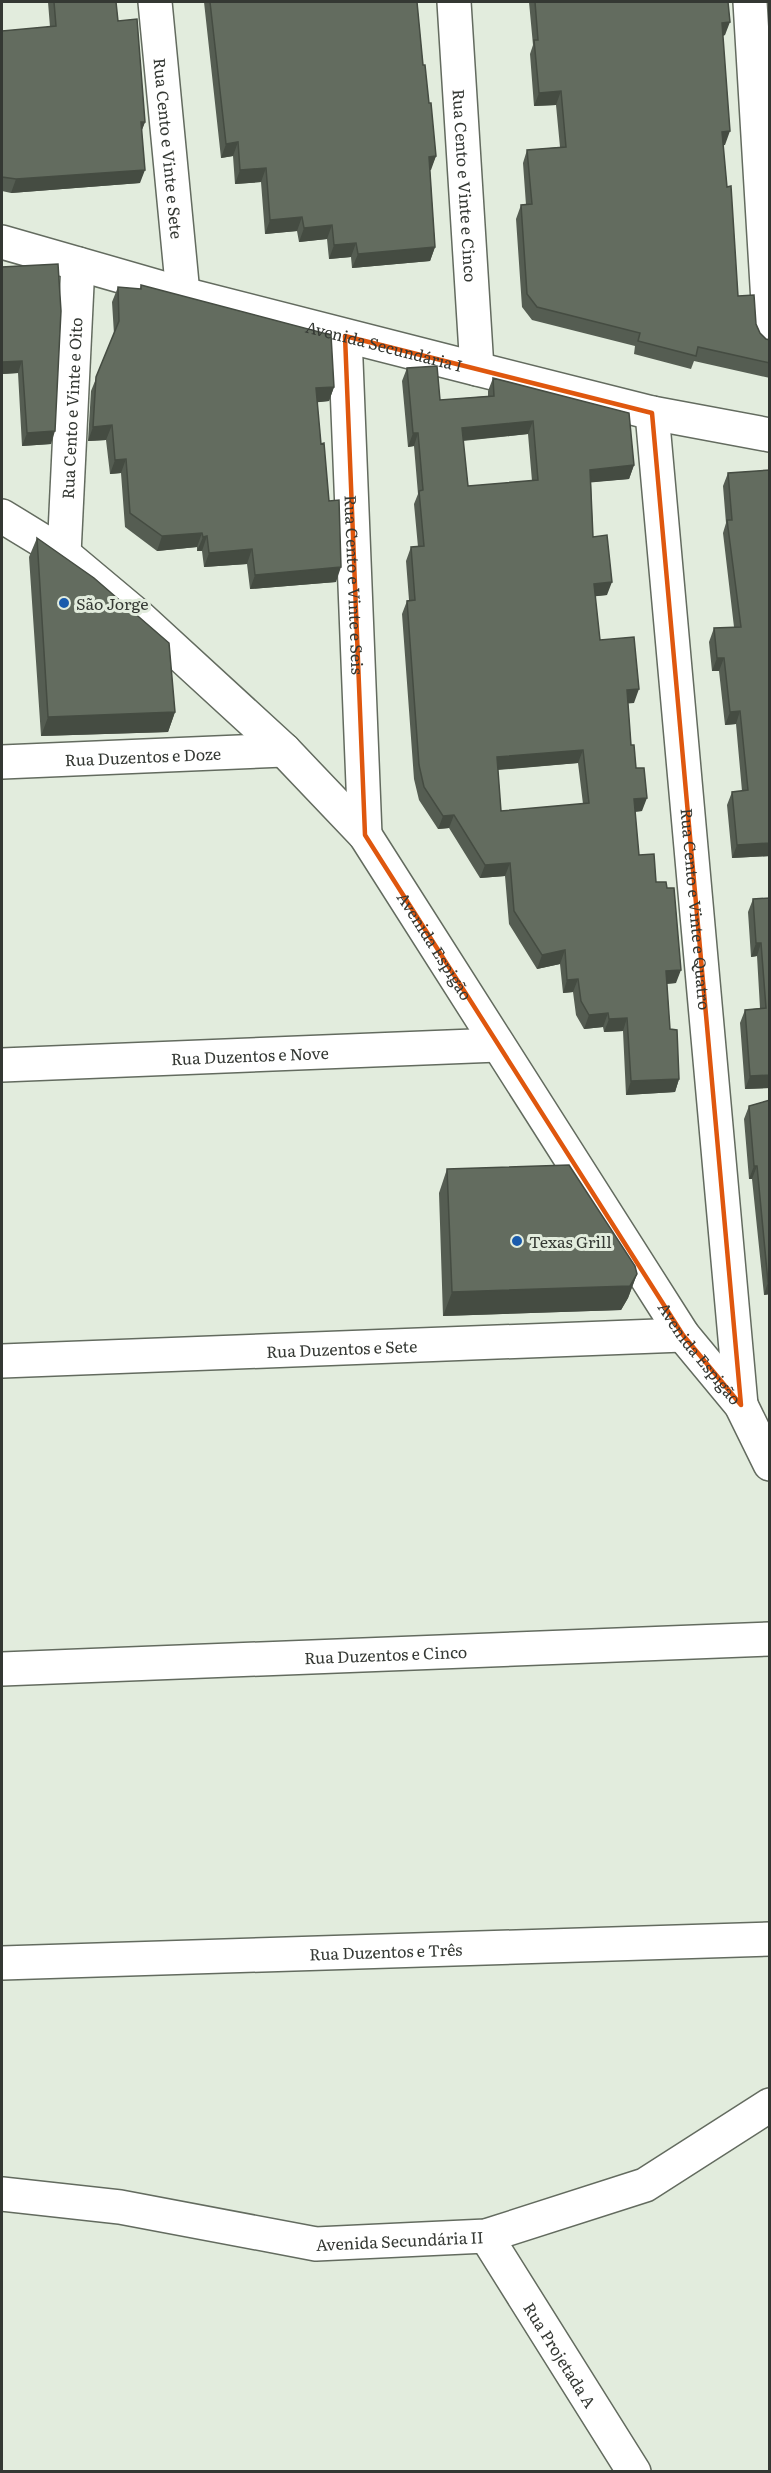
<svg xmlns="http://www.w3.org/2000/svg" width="771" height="2473" font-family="Literata,serif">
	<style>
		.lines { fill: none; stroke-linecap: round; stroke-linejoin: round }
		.minor-casing { stroke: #636b5f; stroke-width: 36 }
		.tertiary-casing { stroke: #636b5f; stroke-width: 36 }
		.minor { stroke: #fff; stroke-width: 33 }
		.tertiary { stroke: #fff; stroke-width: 33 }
		.wall { fill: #555d52; fill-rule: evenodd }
		.shaded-wall { fill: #454c42 }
		.building { fill: #636c5f; stroke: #454c42; stroke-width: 1.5; fill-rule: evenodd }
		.marked { fill: none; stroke: #df570e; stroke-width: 4.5; stroke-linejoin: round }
		.poi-dot { fill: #1a5bac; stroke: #e2ecdd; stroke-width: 2 }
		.labels { text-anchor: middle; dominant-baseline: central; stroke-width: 6; stroke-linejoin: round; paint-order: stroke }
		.street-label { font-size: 16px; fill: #343833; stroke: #e2ecdd }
		.poi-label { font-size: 16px; fill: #343833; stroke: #e2ecdd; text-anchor: start }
	</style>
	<rect width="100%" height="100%" fill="#e2ecdd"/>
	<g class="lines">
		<g class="minor-casing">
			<g id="minor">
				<path id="s1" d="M155 2 183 294"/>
				<path id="s2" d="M454 2 477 369"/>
				<path d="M750 2 770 336"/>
				<path id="s3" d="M2 242 183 294 477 369 652 413 770 435"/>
				<path id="s4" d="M345 336 365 835"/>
				<path id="s5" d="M652 413 741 1405"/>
				<path id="s6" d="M64 554 78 264"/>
				<path id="s7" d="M2 762 284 750"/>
				<path id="s8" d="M2 1065 498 1045"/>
				<path id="s9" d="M2 1361 683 1335"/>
				<path id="s10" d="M2 1669 770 1639"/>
				<path id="s11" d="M2 1963 770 1939"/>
				<path id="s12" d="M2 2194 120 2207 316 2244 486 2236 645 2185 770 2105"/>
				<path id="s13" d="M486 2236 634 2472"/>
			</g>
		</g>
		<g class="tertiary-casing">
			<g id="tertiary">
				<path id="s14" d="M2 516 64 554 138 616 284 750 365 835 683 1335 741 1405 770 1464"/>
			</g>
		</g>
		<use href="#minor" class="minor"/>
		<use href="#tertiary" class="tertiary"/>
	</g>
	<path class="wall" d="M48 2H116L118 21 145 122 141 132 140 183 11 193 2 191V27V31L50 27Z
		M204 2H417L423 65 436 156 430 170 435 247 430 261 352 268 351 257 329 259 327 239 299 242 297 231 265 234 261 182 235 184 233 156 221 158Z
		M529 2H728L725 35 723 36 725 145H723L738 296 756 324 760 333 766 339 770 340V378L694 361 691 369 634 354 635 346 532 320 522 307 516 219 521 205H526L523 163 527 150 560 147 556 105 534 106 530 54 533 45Z
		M2 267 51 444 22 446 18 373 2 374Z
		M141 285 334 387 329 401 317 402 321 444 329 501 336 582 250 589 247 564 204 567 202 551H197V547L157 551 125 527 121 473 110 474 106 440 88 441 91 391 114 334 112 302 118 287 140 289Z
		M407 368 440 400 488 396V391L493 378 634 465 629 479 591 482 593 537 607 595 595 596 600 640 634 703H628L631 745 642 811 635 812 639 855 656 882 676 983 667 984 670 1029 679 1079 675 1092 626 1095 623 1031 604 1032 603 1027 584 1029 576 1015 573 992 563 993 560 964 537 969 509 924 505 876 480 878 449 828 438 829 419 800 414 779 402 614 407 601 409 600 406 561 411 547H418L414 504 418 494 414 446 408 447 402 381ZM528 434 532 481 468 486 463 441ZM578 763 583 804 501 811 498 770Z
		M770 470V856L732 858 727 805 732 792 742 791 736 724 725 725 719 671H712L709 642 714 628 734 627 723 533 726 523 723 486 728 473Z
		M37 538 175 712 168 732 41 736 29 557Z
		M770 898V1088L745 1089 740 1023 745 1010 760 1008 757 956 751 957 748 912 753 899Z
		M770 1100V1294L764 1295 752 1179H749L744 1119 749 1106Z
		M447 1169 637 1274 628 1298 621 1310 443 1316 439 1193Z"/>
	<path class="shaded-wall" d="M730 22 725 35 717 36 722 23Z
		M561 91 556 105 534 106 539 93Z
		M141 122H145L140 135Z
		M730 131 725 145 717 146 722 132Z
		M238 142 233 156 221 158 226 144Z
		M436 156 431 170 424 171 429 157Z
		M266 168 261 182 235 184 240 170Z
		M145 170 140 183 11 193 16 179Z
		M302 217 297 231 265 234 270 220Z
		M332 225 327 239 299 242 304 228Z
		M356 243 351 257 329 259 334 245Z
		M435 247 430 261 352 268 358 254Z
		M22 361 18 373 2 374V362Z
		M334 387 329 401 311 403 316 388Z
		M533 421 528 434 457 441 462 428Z
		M112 425 106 440 88 441 93 427Z
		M55 431 51 444 22 446 27 433Z
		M413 433H418L414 446 408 447Z
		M126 459 121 473 110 474 115 460Z
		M634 465 629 479 585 483 590 470Z
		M202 533 197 547 157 551 162 536Z
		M207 536 202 551H197L203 537Z
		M252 549 247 564 204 567 209 553Z
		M341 567 336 582 250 589 255 575Z
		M612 582 607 595 589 597 594 584Z
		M717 658H724L719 671H712Z
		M639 689 634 703 622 704 627 690Z
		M740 711 736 724 725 725 730 712Z
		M175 712 168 732 41 736 48 717Z
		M583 750 578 763 492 770 497 757Z
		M647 798 642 811 629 812 634 799Z
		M454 815 449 828 438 829 443 816Z
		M770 843V856L732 858 737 845Z
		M510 863 505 876 480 878 485 865Z
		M756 943H761L757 956 751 957Z
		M565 950 560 964 537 969 542 955Z
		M681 970 676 983 661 984 666 971Z
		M578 979 573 992 563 993 567 980Z
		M608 1013 603 1027 584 1029 589 1015Z
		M627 1018 623 1031 604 1032 609 1019Z
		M770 1075V1088L745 1089 750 1076Z
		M679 1079 675 1092 626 1095 631 1081Z
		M754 1166H757L752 1179H749Z
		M637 1274 628 1298 621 1310 443 1316 452 1292Z
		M768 1282H770V1294L764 1295Z"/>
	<path class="building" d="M54 2H116L118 21 137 19 145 122H141L145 170 16 179 2 177V27V31L56 26Z
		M210 2H417L423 65H425L429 103H431L436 156 429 157 435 247 358 254 356 243 334 245 332 225 304 228 302 217 270 220 266 168 240 170 238 142 226 144Z
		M535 2H728L730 22 722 23 730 131 722 132 727 187 731 186 738 296 754 295 756 324 760 333 766 339 770 340V363L698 347 696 356 638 341 640 333 537 307 527 294 521 205 532 204 527 150 566 147 561 91 539 93 534 40H538Z
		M58 264 61 311 55 431 27 433 22 361 2 362V267Z
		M141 285 331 335 334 387 316 388 321 444 324 443 329 501 339 500 341 567 255 575 252 549 209 553 207 536 203 537 202 533 162 536 130 513 126 459 115 460 112 425 93 427 96 377 119 321 118 287 141 289Z
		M437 366 440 400 494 396 493 378 629 413 634 465 590 470 593 537 607 535 612 582 594 584 600 640 634 637 639 689 627 690 631 745H634L636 768H644L647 798 634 799 639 855 654 854 656 882H666L667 888H674L681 970 666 971 670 1029 677 1030 679 1079 631 1081 627 1018 609 1019 608 1013 589 1015 581 1001 578 979 567 980 565 950 542 955 514 911 510 863 485 865 454 815 443 816 424 787 419 765 407 601 415 600 411 547 424 546 419 491 423 490 418 433H413L407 368ZM533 421 538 480 468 486 462 428ZM583 750 589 803 501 811 497 757Z
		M770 470V843L737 845 732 792 748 790 740 711 730 712 724 658H717L714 628 741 627 727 520H732L728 473Z
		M37 538 94 578 169 643 175 712 48 717Z
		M770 898V1075L750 1076 745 1010 766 1008 761 943H756L753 899Z
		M770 1100V1282H768L757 1166H754L749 1106Z
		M569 1165 635 1266 637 1274 630 1286 452 1292 447 1169Z"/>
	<path class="marked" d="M345 336 652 413 741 1405 683 1335 365 835Z"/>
	<g class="poi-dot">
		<circle cx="64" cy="603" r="6"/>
		<circle cx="517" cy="1241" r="6"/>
	</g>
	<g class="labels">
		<g class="street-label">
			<text stroke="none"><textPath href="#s1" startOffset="147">Rua Cento e Vinte e Sete</textPath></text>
			<text stroke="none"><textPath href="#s2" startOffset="184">Rua Cento e Vinte e Cinco</textPath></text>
			<text stroke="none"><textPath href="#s3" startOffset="396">Avenida Secundária I</textPath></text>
			<text stroke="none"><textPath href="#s6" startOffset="146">Rua Cento e Vinte e Oito</textPath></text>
			<text stroke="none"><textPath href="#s4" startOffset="249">Rua Cento e Vinte e Seis</textPath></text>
			<text stroke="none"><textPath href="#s7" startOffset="141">Rua Duzentos e Doze</textPath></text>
			<text stroke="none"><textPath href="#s5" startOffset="498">Rua Cento e Vinte e Quatro</textPath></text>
			<text stroke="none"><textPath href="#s14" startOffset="616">Avenida Espigão</textPath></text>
			<text stroke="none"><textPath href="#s8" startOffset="248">Rua Duzentos e Nove</textPath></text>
			<text stroke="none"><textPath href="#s9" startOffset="340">Rua Duzentos e Sete</textPath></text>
			<text stroke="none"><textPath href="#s14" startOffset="1102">Avenida Espigão</textPath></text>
			<text stroke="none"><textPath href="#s10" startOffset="384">Rua Duzentos e Cinco</textPath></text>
			<text stroke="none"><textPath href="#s11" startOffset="384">Rua Duzentos e Três</textPath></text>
			<text stroke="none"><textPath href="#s12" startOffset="402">Avenida Secundária II</textPath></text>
			<text stroke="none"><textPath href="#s13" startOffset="140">Rua Projetada A</textPath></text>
		</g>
		<g class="poi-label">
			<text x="76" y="603">São Jorge</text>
			<text x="529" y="1241">Texas Grill</text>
		</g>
	</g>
	<rect width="771" height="2473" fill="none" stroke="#343833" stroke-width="6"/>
</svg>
